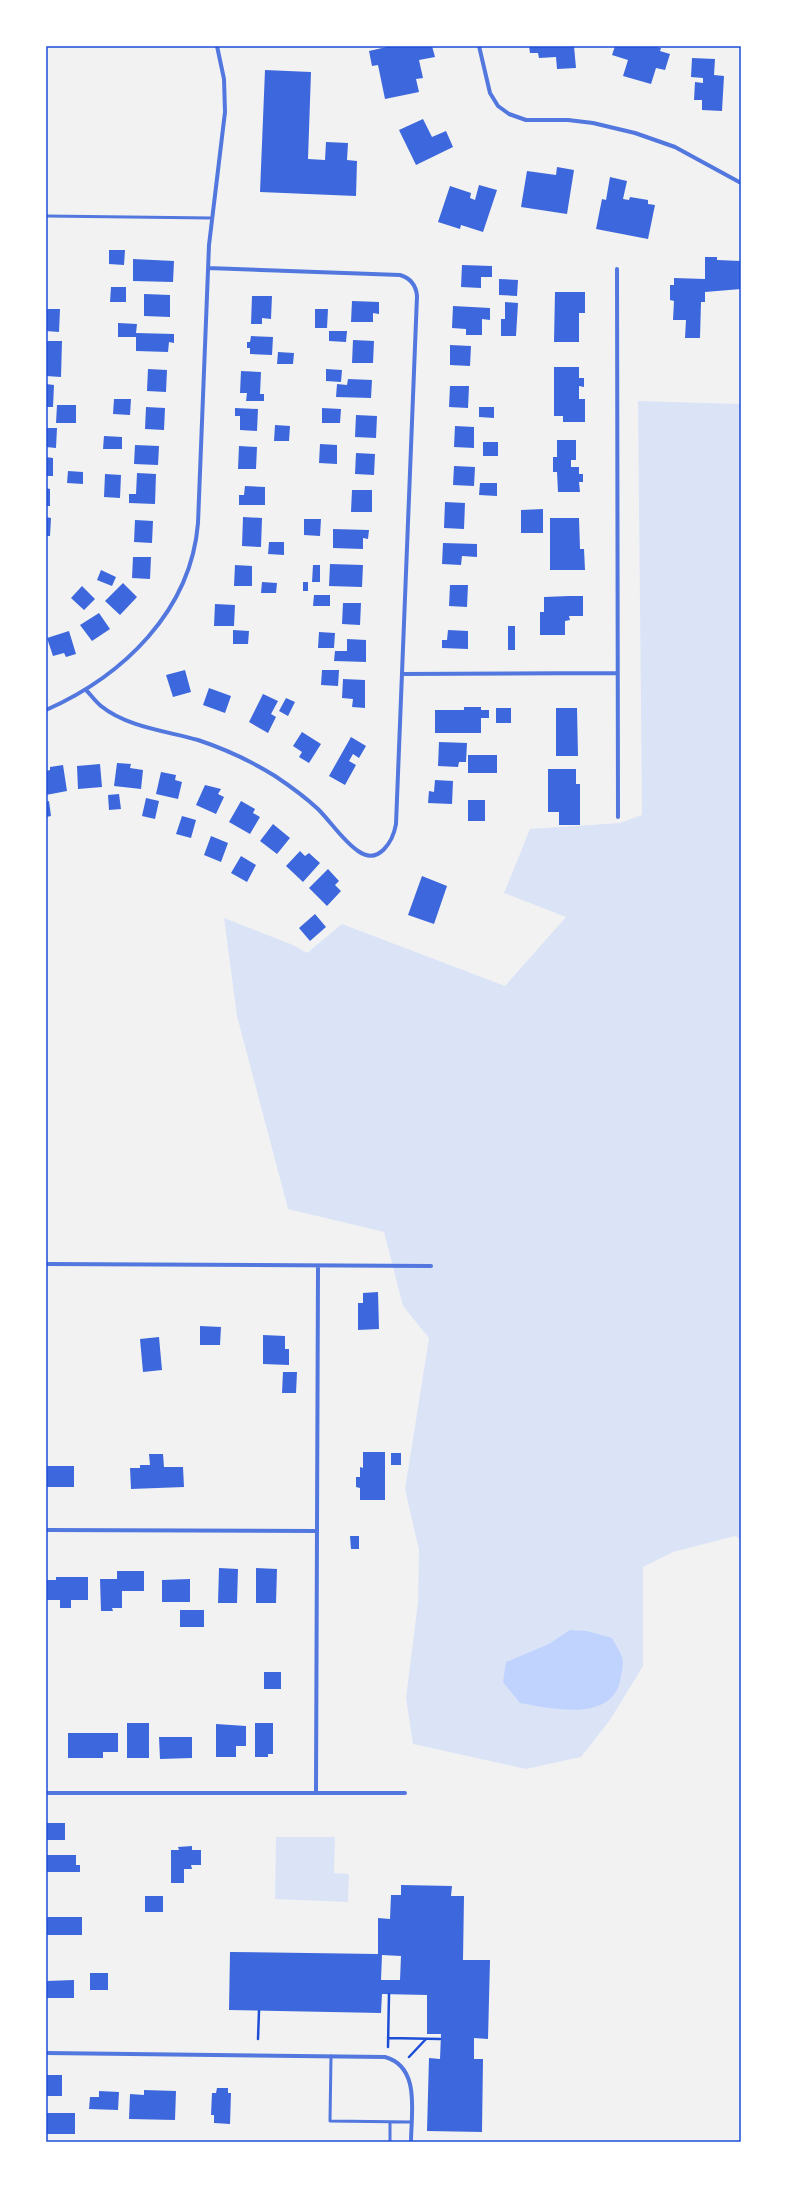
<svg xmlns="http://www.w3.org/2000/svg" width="787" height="2188" font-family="Arial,sans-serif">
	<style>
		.green { fill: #dbe4f7 }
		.water { fill: #bfd3fe }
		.building { fill: #3d67dc; fill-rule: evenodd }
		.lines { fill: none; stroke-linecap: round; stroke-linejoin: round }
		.path { stroke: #1d4ed8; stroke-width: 2.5 }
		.service { stroke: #5277de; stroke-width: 3 }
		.minor { stroke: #5277de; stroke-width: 4 }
		.neatline { fill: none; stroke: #1d4ed8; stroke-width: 1.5 }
	</style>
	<rect width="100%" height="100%" fill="#f2f2f2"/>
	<path class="green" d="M638 401 741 404V1539L735 1536 673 1552 643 1567V1666L610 1720 581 1757 526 1769 413 1744 406 1698 418 1602 419 1550 405 1489 429 1338 403 1306 384 1232 288 1209 237 1016 224 918 293 945 307 953 342 924 505 986 566 917 504 893 530 829 620 823 642 815Z
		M276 1837H335L334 1873 349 1874 348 1902 275 1899Z"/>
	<path class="water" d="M570 1630 587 1631 612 1638C624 1660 625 1657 620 1681 611 1723 549 1708 520 1703L503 1682 506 1662 549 1644Z"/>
	<path class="building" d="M391 46H432L435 57 419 60 423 78 416 79 419 92 385 99 378 65 372 66 369 51Z
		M529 46H574L576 68 557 69 556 57 539 58 538 53H530Z
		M615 46H652L661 48 660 51 670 54 665 70 656 68 651 84 623 76 628 60 612 55Z
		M692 58 715 59 714 75 724 76 722 111 702 110V100H694L695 82 703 83V78L691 77Z
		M265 70 311 72 308 159 325 160 326 142 348 143 347 160 357 161 356 196 260 192Z
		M423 119 432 137 446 131 453 147 416 165 399 130Z
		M557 167 574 170 567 214 521 207 527 171 556 175Z
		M610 177 627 181 623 199 629 200 630 197 648 200V204L655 205 648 239 596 229 602 199 606 200Z
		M479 185 497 190 483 232 461 225 460 229 438 222 450 186 471 193 470 198 475 200Z
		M109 250H125L124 265 109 264Z
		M705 257H717V260L741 261V289L705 292V302H701L700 338H685L686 320H673L674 301 670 300V285H674V278L705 279Z
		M133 259 174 261 173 282 133 281Z
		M462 265 492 266V277H481V288L461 287Z
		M499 279 518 280 517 296 499 295Z
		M111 287H126V302H110Z
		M555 292H585V313H579V342H554Z
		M144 294 170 295V317L144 316Z
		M252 296H272L271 319 262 318V324H251Z
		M352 301 379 302V314L373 313V322H351Z
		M505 302 518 303 516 336H501V319H505Z
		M453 306 490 308V320L482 319V335H466V329L452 328Z
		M46 309H60L59 332 46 331Z
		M315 309H328L327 328H315Z
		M118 323 137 324 136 333 174 334V343L169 342 168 352 136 351V337H118Z
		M329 331H347L346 342 329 341Z
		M251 336 273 337 272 355 250 354V348H247V342H250Z
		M353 340 374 341 373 363H352Z
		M46 341H62L61 377 46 376Z
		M450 345 471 346 470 366 450 365Z
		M278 352 294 353 293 364H277Z
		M554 367H579V378H584V387L579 386V399H585V422H563V416H554Z
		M148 369 167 370 166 392 147 391Z
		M326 369 342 370 341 382 326 381Z
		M241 371 261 372 260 394H264V401H246L247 393H240Z
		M348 379 372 380 371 398 336 397 337 384 347 385Z
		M46 384 54 385 53 407H46Z
		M450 386H469L468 408 449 407Z
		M114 399H131L130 415 113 414Z
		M57 405H76V423H56Z
		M146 407 165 408 164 430 145 429Z
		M479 407H494V418L479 417Z
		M235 408 258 409 257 431 240 430V416H235Z
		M322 408 341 409 340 423H322Z
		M356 415 377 416 376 438 355 437Z
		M275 425 290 426 289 441H274Z
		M455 426 474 427V448L454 447Z
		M46 428H57L56 448 46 447Z
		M104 436 122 437V449H103Z
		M557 440H576V460H571V467H579V474H583V482H579L580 492H558L557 472H553V457H557Z
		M483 442H498V456H483Z
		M320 444 337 445V464L319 463Z
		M135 445 159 446 158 465 134 464Z
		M239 446 257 447 256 469H238Z
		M356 453 375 454 374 475 355 474Z
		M46 457 53 458V476H46Z
		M454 466 475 467 474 486 453 485Z
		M68 471 83 472V484L67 483Z
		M137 473 156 474 155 504 129 503V494H136Z
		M105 474 121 475 120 498 104 497Z
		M480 483H497V496L479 495Z
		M245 486 265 487V505H239V495H244Z
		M46 488 50 489V506H46Z
		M352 490H372V512H351Z
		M445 502 465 503 464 529 444 528Z
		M543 509V533H521V510Z
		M46 517 51 518 50 536H46Z
		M243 517 262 518 261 547 242 546Z
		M550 518H579L580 549H584L585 570H550Z
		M304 519H321L320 536 304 535Z
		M135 520 153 521 152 543 134 542Z
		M333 529 369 530 368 539 363 538V549L333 548Z
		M269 542H284V555L268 554Z
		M443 543 477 544V557L462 556 461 565 442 564Z
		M133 557H151L150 579 132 578Z
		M330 564 363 565 362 587 329 586Z
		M235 565 252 566V586H234Z
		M313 565H320V582H312Z
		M101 570 116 577 112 586 97 580Z
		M262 582 277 583 276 593H261Z
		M303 582H308V591H303Z
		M123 583 137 597 120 615 105 601Z
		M450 585H468L467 607 449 606Z
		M82 586 95 599 84 610 71 598Z
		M314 595H330V606H313Z
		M569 596H583V616H569L570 620 565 621V635H540V612H544V597Z
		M343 603H361L360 625 342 624Z
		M215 604 235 605 234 626H214Z
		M99 613 110 629 92 641 80 625Z
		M508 626H515V650H508Z
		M233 630 249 631 248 644H233Z
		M448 630 468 631V649L442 648V640H447Z
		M69 631 76 654 66 657 64 653 53 656 47 638Z
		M319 632 335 633 334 648H318Z
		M347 639 366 640V662L334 661 335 651H347Z
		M185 670 191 692 173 697 166 675Z
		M322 670H339L338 686 321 685Z
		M343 679 365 680V708L352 707 353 699 342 698Z
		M209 688 231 696 225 713 203 705Z
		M263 694 278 701 271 714 276 717 268 733 249 722Z
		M286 698 295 702 288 716 279 711Z
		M464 707H481V710H489V718H481V733H435V710H464Z
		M496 708H511V723H496Z
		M556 708H577L578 756H556Z
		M302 732 321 744 309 763 299 757 302 752 293 746Z
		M351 737 366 746 359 758 353 754 349 761 356 765 345 785 329 776Z
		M439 742 467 743 466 762H459L458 767 438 766Z
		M468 755H497V773H468Z
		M117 763 131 764 130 768 143 770 141 789 114 786Z
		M100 764 102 787 78 789 77 766Z
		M63 765 67 791 46 795V771L50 770V767Z
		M548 769H576V784H580V825H559V812H548Z
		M161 772 176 775 175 780 182 782 178 799 156 794Z
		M435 780 453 781 452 804 428 803 429 791 434 792Z
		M205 785 221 789 218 794 224 797 216 814 196 805Z
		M119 794 121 809 109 810 108 795Z
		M146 798 159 801 155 819 142 816Z
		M468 800H485V821H468Z
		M49 801 51 816 46 817V802Z
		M241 801 255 809 253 813 260 817 250 834 229 822Z
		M182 816 196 820 191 838 176 834Z
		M273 824 290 838 277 854 260 841Z
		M211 836 228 843 221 862 204 855Z
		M300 851 305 856 309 853 320 863 303 882 286 866Z
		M241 856 256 865 247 882 231 873Z
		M328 869 339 881 335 885 341 891 327 906 309 888Z
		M422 876 447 886 434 924 408 915Z
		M315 914 326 927 310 941 299 928Z
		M378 1292 379 1329 358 1330V1303H363V1293Z
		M200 1326 221 1327 220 1345H200Z
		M263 1335 285 1336V1349H289V1365L263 1364Z
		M159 1337 162 1370 143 1372 140 1339Z
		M283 1372H297L296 1393H282Z
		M363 1452H385V1500H360V1488L356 1487V1477H360V1467L363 1468Z
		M391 1453H401V1465H391Z
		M149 1454H163L164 1467H183L184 1487 131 1489 130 1468H140V1465H150Z
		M46 1466H74V1487H46Z
		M350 1536H359V1549H351Z
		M219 1568 238 1569 237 1603H218Z
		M256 1568 277 1569 276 1603H256Z
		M117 1571H144V1591H122V1608H112L113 1611H101L100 1579H117Z
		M56 1577H88V1600H71V1608H60V1600H46V1580H56Z
		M190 1579V1602H162V1580Z
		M180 1610H204V1627H180Z
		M264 1672H281V1689H264Z
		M127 1723H149V1758H127Z
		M255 1723H273V1754H268V1757H255Z
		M216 1724 246 1726V1746H236V1757H216Z
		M68 1733H118V1752H103V1758H68Z
		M159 1737H192V1758L160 1759Z
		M46 1823H65V1840H46Z
		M192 1846V1850H201V1865H191L192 1869H184V1883H171V1850H179L178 1847Z
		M46 1855H76V1865H80V1872H46Z
		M401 1885 452 1886 451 1896H464L463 1960H490L488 2039 474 2038V2059H483L482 2132 427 2131 429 2058 440 2059 441 2034H427V1995L382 1994 381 2013 229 2010 230 1952 378 1954V1918L390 1919 391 1895H401ZM382 1955 401 1956 400 1980H381Z
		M145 1896H163V1912H145Z
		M46 1917H82V1935H46Z
		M90 1973H108V1990H90Z
		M74 1980V1998H46V1981Z
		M46 2075H62V2096H46Z
		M217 2088H228V2093H231L230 2124 214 2123V2115H211L212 2093H216Z
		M144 2090 176 2091 175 2120 129 2119 130 2094 144 2095Z
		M99 2091 119 2092 118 2110 89 2109 90 2097H99Z
		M46 2113H75V2134H46Z"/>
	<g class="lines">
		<path class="path" d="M388 2038 440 2039
			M258 2039 259 2011
			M388 2047 389 1994
			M409 2057 426 2039"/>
		<path class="service" d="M46 216 211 218
			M331 2056 330 2121 411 2122
			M390 2142V2123"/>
		<path class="minor" d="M479 46 490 93 498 106 509 114 526 120H568L593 123 635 133 675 147 741 183
			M617 269 618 817
			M402 674 617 673
			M86 690C91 695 95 701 101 706 127 727 166 731 198 740 225 749 251 761 275 776 290 786 305 797 318 809 331 822 343 841 358 851 379 866 393 841 396 824L417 296C416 285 410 278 400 275L208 268
			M46 710C123 676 191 611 198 523L209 245 225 112 224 79 217 46
			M46 1264 431 1266
			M46 1530 317 1531
			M46 1793H405
			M316 1793 318 1266
			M46 2053 385 2057C421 2067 411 2113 411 2142"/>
	</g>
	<rect width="787" height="2188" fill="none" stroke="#ffffff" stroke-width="94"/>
	<rect x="47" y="47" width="693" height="2094" class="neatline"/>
</svg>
